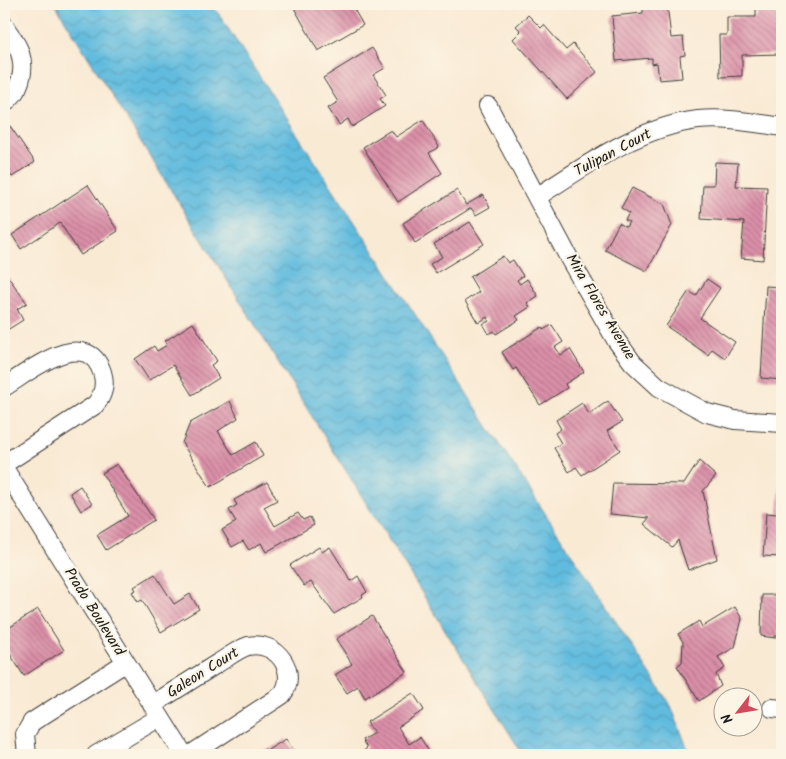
<svg xmlns="http://www.w3.org/2000/svg" width="786" height="759" font-family="Kalam,sans-serif">
	<style>
		.water { fill: url(#water-waves); stroke: #3e6c7d }
		.building { fill: url(#building-back-hatch) }
		.lines { fill: none; stroke-linecap: round; stroke-linejoin: round }
		.minor-casing { stroke: #3d3b38; stroke-width: 20 }
		.minor { stroke: #fff; stroke-width: 18 }
		.labels { text-anchor: middle; dominant-baseline: central; stroke-width: 4.5; stroke-linejoin: round; paint-order: stroke }
		.street-label { font-size: 15px; fill: #1c1c1c; stroke: #fcf5e5 }
	</style>
	<defs>
		<pattern id="water-waves" width="16" height="10" patternUnits="userSpaceOnUse" patternTransform="scale(1.25)"><rect width="16" height="10" fill="#60bbde"/><path d="M0 5q4-4 8 0t8 0" fill="none" stroke="#53a0be"/></pattern>
		<pattern id="building-back-hatch" width="6" height="6" patternUnits="userSpaceOnUse" patternTransform="scale(1.25)"><rect width="6" height="6" fill="#db90a9"/><path d="M-1 5l2 2M0 0l6 6M5-1l2 2" fill="none" stroke="#b17589"/></pattern>
	</defs>
	<rect width="100%" height="100%" fill="#fcf5e5"/>
	<filter id="ink" filterUnits="userSpaceOnUse"><feTurbulence type="fractalNoise" baseFrequency=".02" numOctaves="2"/><feDisplacementMap in="SourceGraphic" scale="10" xChannelSelector="R" yChannelSelector="G"/><feConvolveMatrix kernelMatrix="1 2 1 2 8 2 1 2 1" color-interpolation-filters="sRGB"/></filter>
	<filter id="wash" filterUnits="userSpaceOnUse"><feTurbulence type="fractalNoise" baseFrequency=".0096" numOctaves="4" result="noise"/><feDisplacementMap in="SourceGraphic" scale="20" xChannelSelector="R" yChannelSelector="G"/><feGaussianBlur stdDeviation="1.12" result="paint"/><feColorMatrix in="noise" values="0 0 0 0 0 0 0 0 0 0 0 0 0 0 0 0 0 1.4 0 .05"/><feComposite in="paint" operator="in"/></filter>
	<g filter="url(#wash)">
		<rect width="100%" height="100%" fill="#f9ead4"/>
		<path class="water" d="M55 4H212L671 706 690 755H523Z"/>
		<g id="blocks">
			<path class="building" d="M292 4H351L363 25 318 51Z
				M643 4H667L671 38 683 37 685 55 680 56 682 78 659 80 657 63 652 64V58L616 61 612 16 643 13Z
				M756 4H781L782 54 742 55V76L720 77 719 35H727V17H756Z
				M528 15 541 28 544 25 566 50 573 44 597 72 567 99 513 39 521 31 516 26Z
				M372 48 385 68 373 75 386 95 380 99 385 106 352 127 348 119 339 125 328 108 338 102 323 78Z
				M423 120 439 147 429 153 442 173 398 202 363 147 391 130 396 137Z
				M10 126 35 162 12 177 4 165V130Z
				M715 162 738 163 736 186 767 187 763 260 741 258 744 222 701 219 703 185H714Z
				M88 185 118 231 81 255 60 223 21 249 12 235Z
				M632 188 664 204 672 225 647 271 605 250 619 223 626 227 629 222 625 220 629 213 621 208Z
				M457 190 466 205 483 195 490 207 476 215 471 208 415 243 403 223Z
				M470 222 484 244 436 273 430 264 442 257 434 244Z
				M503 256 508 263 513 260 523 276 517 280 520 284 527 279 538 296 527 303 530 307 516 316 519 320 496 334 494 331 489 334 483 324 489 321 487 317 478 323 465 301 479 292 470 277Z
				M8 277 27 303 17 309 23 320 4 332V280Z
				M707 279 720 288 700 318 735 342 725 358 712 349 708 355 666 326 689 291 696 296Z
				M766 286 782 287V380L761 378Z
				M193 323 217 361 211 365 219 378 192 395 173 365 149 380 135 359 154 346 157 351 167 345 165 341Z
				M552 325 563 342 555 347 561 355 570 349 584 372 565 384 567 388 540 405 516 368 513 370 502 352 542 327 543 330Z
				M230 401 238 418 218 431 233 455 256 442 263 456 210 487 182 443 190 423Z
				M608 401 622 422 607 431 620 450 582 475 576 467 569 472 554 448 561 443 555 433 561 429 556 420 582 403 589 414Z
				M699 461 716 476 703 491 717 559 688 570 678 540 672 547 644 524 649 518 610 514 613 483 684 484Z
				M117 464 154 520 106 550 97 535 128 516 102 473Z
				M781 475 782 544 780 557 763 556 766 513 778 514Z
				M267 482 277 500 264 507 275 526 298 513 303 520 310 517 314 525 266 552 261 543 249 550 243 541 232 547 222 530 236 522 229 510 237 505 234 500Z
				M80 486 92 504 81 511 70 493Z
				M319 547 322 552 330 547 351 581 358 576 367 592 362 595 363 597 334 614 311 582 304 586 290 565Z
				M155 574 174 604 190 594 199 609 161 632 142 600 138 602 132 592 136 590 134 587Z
				M762 595H781L782 623H779L778 636H775V638L761 636Z
				M735 607 742 619 735 647 718 657 725 668 716 674 721 686 699 701 677 666 682 662 683 642 678 634 699 621 702 627Z
				M38 609 64 650 24 676 8 651 4 654V631Z
				M372 616 407 672 365 698 358 686 347 693 335 675 352 664 336 639Z
				M413 693 424 710 398 727 409 744 420 737 431 755H359L367 748 362 740 374 733 367 722Z
				M286 739 297 755H254L265 749 266 751Z"/>
		</g>
	</g>
	<g filter="url(#ink)">
		<use href="#blocks" fill-opacity="0" stroke="#3d3b38" stroke-width="1"/>
		<g class="lines">
			<g class="minor-casing">
				<path id="minor" d="M4 25C9 34 17 43 20 53 26 71 20 92 4 103
					M488 106 569 258 616 340 633 363 659 387 707 413 735 420 782 423
					M537 197C586 165 639 127 698 120 726 117 755 123 782 127
					M4 387C28 373 85 324 102 372 106 384 103 396 95 405L4 464
					M4 468 184 755
					M152 705C174 691 196 677 218 663 227 658 238 649 248 646 277 640 299 672 282 695L190 755
					M772 708 782 709
					M27 755 25 734 32 722 125 663
					M96 755 160 717"/>
			</g>
			<use href="#minor" class="minor"/>
		</g>
	</g>
	<g class="labels">
		<g class="street-label">
			<text transform="translate(613 153) rotate(-28)">Tulipan Court</text>
			<text transform="translate(600 307) rotate(59)">Mira Flores Avenue</text>
			<text transform="translate(94 612) rotate(58)">Prado Boulevard</text>
			<text transform="translate(203 673) rotate(-32)">Galeon Court</text>
		</g>
	</g>
	<rect width="786" height="759" fill="none" stroke="#fcf5e5" stroke-width="20"/>
	<g transform="translate(738 712) rotate(239)"><circle r="24" fill="#fcf5e5" stroke="#a29e95"/>
	<path d="M0-4L9 19L0 12L-9 19Z" fill="#d1495b"/>
	<text y="-8" font-size="14" font-weight="bold" text-anchor="middle" fill="#1c1c1c">N</text>
	</g>
</svg>
